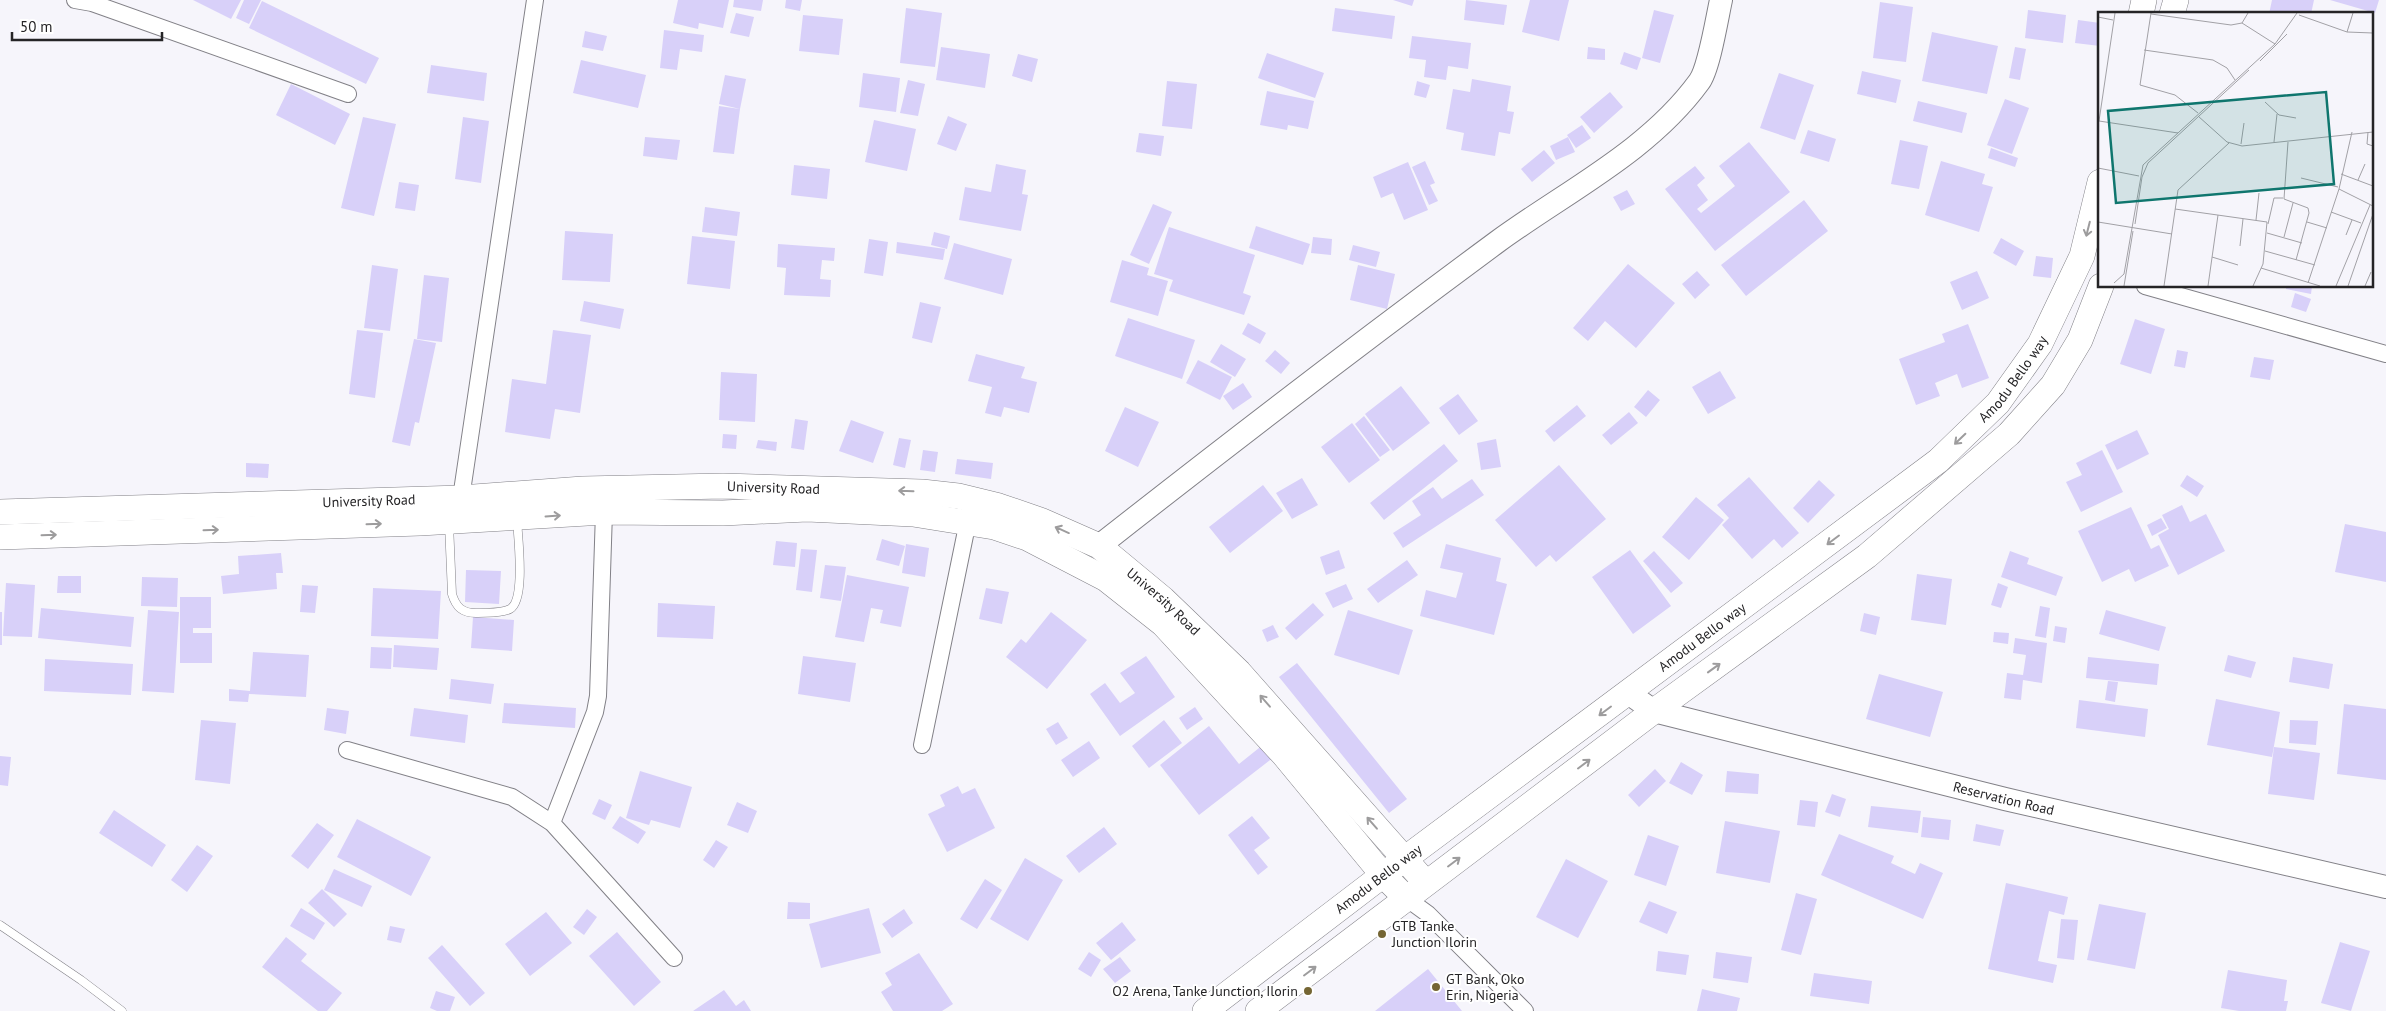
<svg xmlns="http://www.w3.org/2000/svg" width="2386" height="1011" font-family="'PT Sans',sans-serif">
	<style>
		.building { fill: #d8d0f9 }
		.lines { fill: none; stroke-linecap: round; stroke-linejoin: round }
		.lane-casing { stroke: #828187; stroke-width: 9 }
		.street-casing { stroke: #828187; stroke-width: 18 }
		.secondary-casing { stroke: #828187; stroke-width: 24 }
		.primary-casing { stroke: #828187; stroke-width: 26 }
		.lane { stroke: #fff; stroke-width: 8 }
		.street { stroke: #fff; stroke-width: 16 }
		.secondary { stroke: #fff; stroke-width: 22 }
		.primary { stroke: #fff; stroke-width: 25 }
		.oneway { stroke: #9d9c9d }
		.poi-dot { fill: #756634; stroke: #fff; stroke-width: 2 }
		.labels { text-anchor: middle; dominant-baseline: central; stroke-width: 4; stroke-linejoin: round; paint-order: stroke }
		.street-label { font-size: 14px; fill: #252426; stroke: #fff }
		.poi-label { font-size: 14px; fill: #252426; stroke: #fff; text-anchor: start }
		.inset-road { fill: none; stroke: #a2a1a6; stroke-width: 1 }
		.view { fill: #0f766e; fill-opacity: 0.15; stroke: #0f766e; stroke-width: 2.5 }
		.inset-edge { fill: none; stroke: #252426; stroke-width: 2.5 }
	</style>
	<rect width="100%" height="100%" fill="#f6f5fb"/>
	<path class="building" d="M193 0H241L231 19Z
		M244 0H261L249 24 236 18Z
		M678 0H729L723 28 699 23 698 29 673 23Z
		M734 0H763L761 11 733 7Z
		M786 0H802L800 11 785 8Z
		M1393 0H1414L1412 6Z
		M1466 0 1507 5 1504 25 1464 20Z
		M1530 0H1569L1559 41 1522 32Z
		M2272 0H2314L2311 14H2269Z
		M2330 0H2379L2375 13Z
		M262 1 379 58 366 84 249 28Z
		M1880 2 1913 7 1906 62 1873 58Z
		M906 8 942 13 935 67 900 63Z
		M1335 8 1395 16 1392 39 1332 31Z
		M1654 10 1674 15 1660 63 1642 58Z
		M2028 10 2066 15 2063 43 2025 38Z
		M736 13 754 17 749 37 730 33Z
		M803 15 843 19 839 55 799 51Z
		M2078 20 2100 23V46L2075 43Z
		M664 30 704 35 702 52 680 49 677 70 660 68Z
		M585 31 607 36 603 51 582 47Z
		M1932 32 1998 46 1987 94 1922 81Z
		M1412 36 1471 43 1468 69 1448 66 1446 80 1424 77 1426 60 1409 58Z
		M941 47 990 54 985 88 936 80Z
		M1588 47 1605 49V60L1587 59Z
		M2015 47 2026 49 2020 80 2009 78Z
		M1624 52 1641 58 1637 70 1620 64Z
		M1267 53 1324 73 1315 98 1258 78Z
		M1018 54 1038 59 1032 82 1012 76Z
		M581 60 646 75 638 108 573 93Z
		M431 65 487 73 484 101 427 93Z
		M1862 71 1901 80 1896 103 1857 94Z
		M863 73 900 78 896 112 859 107Z
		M1779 73 1814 85 1795 140 1760 128Z
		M725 75 746 79 740 109 719 104Z
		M1472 79 1511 86 1507 111 1514 112 1510 134 1499 132 1495 156 1461 150 1464 133 1446 129 1453 89 1470 92Z
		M908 80 925 84 918 116 900 113Z
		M1167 81 1197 84 1192 129 1162 126Z
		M1417 81 1430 85 1426 98 1414 95Z
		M291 84 350 114 335 145 276 115Z
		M1267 91 1314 101 1308 129 1288 125 1287 130 1260 125Z
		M1610 92 1623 107 1594 133 1580 117Z
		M2005 99 2029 108 2012 154 1987 145Z
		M1918 101 1967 113 1962 133 1913 121Z
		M719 106 740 109 734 154 713 152Z
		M948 116 967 124 956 151 937 144Z
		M363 117 396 124 374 216 341 208Z
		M463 117 489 121 481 183 455 179Z
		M874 120 916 129 907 171 865 162Z
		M1582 125 1591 138 1576 148 1567 135Z
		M1808 130 1836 139 1829 162 1800 153Z
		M1139 133 1164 136 1161 156 1136 152Z
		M645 137 680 140 677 160 643 156Z
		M1568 137 1575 152 1556 160 1550 146Z
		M1900 140 1928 146 1919 189 1891 184Z
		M1749 142 1790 192 1715 251 1665 189 1695 166 1705 178 1697 185 1708 200 1697 209 1701 213 1735 186 1719 166Z
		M1991 148 2018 158 2015 167 1988 158Z
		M1544 150 1555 163 1532 182 1521 169Z
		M1425 161 1435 183 1430 185 1438 201 1429 205 1412 167Z
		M1941 161 1985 174 1982 184 1993 187 1979 232 1925 215Z
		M1408 162 1428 210 1404 220 1393 193 1381 198 1373 177Z
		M996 164 1026 170 1022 194 1028 195 1021 231 959 220 965 187 991 192Z
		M794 165 830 169 827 199 791 195Z
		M399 182 419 185 415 211 395 208Z
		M1627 190 1635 204 1621 211 1613 197Z
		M1804 200 1828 231 1746 296 1721 265Z
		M1153 204 1172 212 1149 264 1130 255Z
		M705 207 740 212 737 236 702 232Z
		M1256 226 1310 244 1303 265 1249 248Z
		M1169 227 1255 255 1243 293 1251 296 1244 315 1169 291 1173 280 1154 274Z
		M565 231 613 234 610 282 562 280Z
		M934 232 950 236 947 249 931 245Z
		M692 236 735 241 730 289 687 284Z
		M1313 237 1332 239 1331 255 1311 253Z
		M2001 238 2024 251 2016 266 1993 253Z
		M869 239 888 242 883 276 864 273Z
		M897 242 945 249 943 260 896 253Z
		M954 243 1012 259 1003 295 944 279Z
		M778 244 835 248 834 261 822 260 820 279 831 280 830 297 784 295 786 268 777 267Z
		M1353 245 1380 252 1376 267 1349 260Z
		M2036 256 2053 258 2051 278 2033 276Z
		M1122 260 1149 268 1147 275 1168 281 1158 316 1110 302Z
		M1628 264 1675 303 1636 348 1605 321 1588 341 1573 328Z
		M372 265 398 269 390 331 364 328Z
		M1358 265 1395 274 1387 309 1350 300Z
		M1697 271 1710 285 1695 299 1682 284Z
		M1977 271 1989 298 1962 310 1950 282Z
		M424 275 449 278 442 342 417 339Z
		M2286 286H2312L2311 294 2286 289Z
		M2295 293 2311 299 2306 312 2291 307Z
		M584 301 624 309 620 329 580 321Z
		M920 302 941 307 932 343 912 338Z
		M1128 318 1195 340 1182 379 1115 356Z
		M2135 319 2165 329 2151 374 2120 364Z
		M1248 323 1266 333 1260 344 1242 334Z
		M1968 324 1989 378 1962 388 1957 374 1935 383 1940 396 1916 405 1899 359 1945 342 1942 334Z
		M357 330 383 333 375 398 349 394Z
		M553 330 591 335 580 413 555 409 550 439 505 432 512 379 546 384Z
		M414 339 436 343 419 423 415 422 410 446 392 442Z
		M1221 344 1246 359 1235 377 1210 362Z
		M1275 350 1290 363 1281 374 1265 361Z
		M2177 350 2188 352 2185 368 2174 366Z
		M976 354 1025 367 1021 378 1037 382 1029 413 1004 407 1001 417 985 413 992 387 968 381Z
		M2254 357 2274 360 2270 380 2250 377Z
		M1198 360 1232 377 1220 400 1186 383Z
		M1720 371 1736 398 1708 414 1692 387Z
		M721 372 757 374 755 422 719 420Z
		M1243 383 1252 397 1233 410 1223 396Z
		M1401 386 1430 423 1393 451 1365 414Z
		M1648 390 1660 400 1646 417 1634 407Z
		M1458 394 1478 421 1459 435 1439 408Z
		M1577 405 1586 416 1554 442 1545 431Z
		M1125 407 1159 422 1138 467 1105 451Z
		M1629 412 1638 423 1611 445 1602 435Z
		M1364 416 1390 450 1380 457 1355 424Z
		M795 419 808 421 804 450 791 448Z
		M851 420 884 432 873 463 839 451Z
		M1352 423 1380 460 1349 483 1321 447Z
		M2137 430 2149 454 2117 470 2105 445Z
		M723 434 737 435 736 449 722 448Z
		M899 438 911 440 905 468 893 465Z
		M1496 439 1501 467 1481 470 1477 443Z
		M758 440 777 442 776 451 756 448Z
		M1444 444 1458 461 1384 520 1370 503Z
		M923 450 938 452 935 472 920 470Z
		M2102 450 2123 492 2081 512 2066 482 2082 475 2076 463Z
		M957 459 993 463 991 479 955 474Z
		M246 463 269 464 268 478 246 477Z
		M1559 465 1606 519 1556 562 1550 555 1536 567 1495 520Z
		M2187 475 2204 486 2197 497 2180 486Z
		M1749 477 1799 533 1782 548 1774 539 1752 559 1722 525 1729 518 1717 505Z
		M1302 478 1318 505 1292 519 1276 493Z
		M1472 479 1484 495 1403 548 1393 533 1421 515 1412 501 1433 487 1442 499Z
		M1819 480 1835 495 1808 523 1793 508Z
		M1263 485 1283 511 1230 553 1209 527Z
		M1696 497 1724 520 1689 560 1662 537Z
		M2182 505 2190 522 2206 514 2225 551 2178 575 2158 535 2169 529 2162 515Z
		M2131 507 2151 549 2159 545 2169 566 2135 582 2129 569 2102 582 2078 531Z
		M2161 518 2167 528 2152 536 2147 525Z
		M2345 524 2386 532V582L2335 572Z
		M882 539 905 546 899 566 876 560Z
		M776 541 797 543 795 567 773 565Z
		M906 544 929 548 925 577 902 573Z
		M1446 544 1501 558 1496 581 1507 584 1494 635 1420 616 1426 590 1456 598 1463 573 1440 568Z
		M801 549 817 550 812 592 796 590Z
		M1339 550 1345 568 1326 575 1320 557Z
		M1630 550 1671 606 1633 634 1592 577Z
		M1654 551 1683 583 1671 593 1643 561Z
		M2010 551 2029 558 2027 564 2063 577 2056 596 2001 577Z
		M281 553 283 573H276L277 589 223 594 221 576 239 574 238 556Z
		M1407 560 1418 575 1378 603 1367 589Z
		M825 565 846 567 841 601 820 598Z
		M466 570 501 571 499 604 465 602Z
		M1917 574 1952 579 1946 625 1911 620Z
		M847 575 909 587 901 627 880 623 883 610 871 608 864 642 835 637Z
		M58 576H81V593H57Z
		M142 577 178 578 177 607 141 606Z
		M6 583 35 585 32 637 3 636Z
		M1998 583 2008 587 2001 608 1991 605Z
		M1346 584 1353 599 1333 608 1325 593Z
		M302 585 318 586 315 613 300 612Z
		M373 588 441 591 438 639 371 636Z
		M986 588 1009 592 1002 624 979 619Z
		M180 597H211V628H193V633H212V663H180Z
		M658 603 715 606 713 639 657 637Z
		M1313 603 1324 615 1296 640 1285 628Z
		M2040 606 2050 608 2046 638 2035 636Z
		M41 608 134 617 131 647 38 638Z
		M148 610 179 612 174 693 142 691Z
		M1348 610 1413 630 1399 675 1334 655Z
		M2106 610 2166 627 2159 651 2099 634Z
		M0 612H2V645H0Z
		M1051 612 1087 640 1047 689 1006 657 1021 639 1026 643Z
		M1864 613 1880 617 1876 635 1860 631Z
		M473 617 514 620 512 651 471 648Z
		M1273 625 1279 637 1267 642 1262 630Z
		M2055 626 2067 628 2065 643 2053 641Z
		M1994 632 2009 633 2008 644 1993 642Z
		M2015 638 2047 643 2042 683 2023 680 2021 700 2004 698 2007 673 2023 675 2026 655 2013 653Z
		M394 645 439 648 437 670 393 667Z
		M371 647 392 648 391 669 370 668Z
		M253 652 309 655 306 697 249 694 248 702 229 701V689L250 691Z
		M2228 655 2256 662 2251 678 2224 671Z
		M803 656 856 663 850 702 798 694Z
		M1146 656 1175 697 1120 736 1090 694 1105 683 1120 703 1135 693 1120 673Z
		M2088 657 2159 664 2157 685 2086 678Z
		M2293 657 2333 664 2329 689 2289 682Z
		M45 659 133 664 131 695 44 691Z
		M1297 663 1407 799 1389 813 1279 677Z
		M1879 674 1943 692 1930 737 1866 719Z
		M451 679 494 684 491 704 449 699Z
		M2108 681 2118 682 2115 702 2105 700Z
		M2216 699 2280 712 2272 757 2207 745Z
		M2079 700 2148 709 2145 737 2076 728Z
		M504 703 576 708 575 728 502 723Z
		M2344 704 2386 709V780L2337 774Z
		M1195 707 1203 719 1187 730 1179 718Z
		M327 708 349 711 346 734 324 730Z
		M414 708 468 715 465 743 410 736Z
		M201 720 236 723 230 784 195 780Z
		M1164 720 1182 743 1149 768 1132 746Z
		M2290 720 2318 721 2316 745 2289 743Z
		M1058 722 1068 738 1056 745 1046 729Z
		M1209 726 1239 764 1264 744 1274 757 1199 815 1160 765Z
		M1089 741 1100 758 1073 777 1061 760Z
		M2274 747 2320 753 2314 800 2268 794Z
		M0 756 11 757 8 786 0 785Z
		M1681 762 1703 775 1692 795 1669 783Z
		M1655 769 1666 781 1639 807 1628 795Z
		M640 771 692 787 680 828 651 820 649 825 626 818Z
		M1727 771 1759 774 1758 794 1725 792Z
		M958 786 962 794 975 788 995 828 947 852 928 814 945 806 940 795Z
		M1832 794 1846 799 1840 817 1825 812Z
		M599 799 612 805 605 820 592 814Z
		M1800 800 1818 802 1815 827 1797 825Z
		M737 802 757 811 748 833 727 825Z
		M1871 806 1921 811 1918 833 1868 827Z
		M114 810 166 845 152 867 99 833Z
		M620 816 646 832 638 844 612 828Z
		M1252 816 1270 838 1254 850 1268 867 1258 875 1228 835Z
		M1923 817 1951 820 1949 840 1921 837Z
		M357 819 431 857 411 896 337 857Z
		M1725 821 1780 831 1770 883 1716 873Z
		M317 823 334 835 308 869 291 856Z
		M1976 824 2004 830 2000 846 1973 841Z
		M1104 827 1117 844 1079 873 1066 856Z
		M1839 834 1894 856 1891 863 1915 874 1920 863 1943 873 1923 919 1821 875Z
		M1648 835 1679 846 1666 886 1634 875Z
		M716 840 728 847 714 868 703 860Z
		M197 845 213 856 187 892 171 880Z
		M1025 858 1063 880 1028 941 990 919Z
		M1566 859 1608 881 1578 938 1536 917Z
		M334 869 372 886 362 907 324 890Z
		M985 879 1002 890 977 929 960 919Z
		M2006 883 2068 897 2064 915 2049 911 2038 961 2057 965 2053 983 1988 969Z
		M322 889 347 914 334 927 308 903Z
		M1796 893 1817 899 1801 955 1781 950Z
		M1649 901 1677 912 1667 934 1639 922Z
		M788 902 810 903V919H787Z
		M2099 904 2146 913 2135 969 2087 960Z
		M301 908 325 923 314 940 290 926Z
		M869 908 881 953 821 968 809 924Z
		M587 909 597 917 584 935 573 927Z
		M904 909 913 923 892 938 882 924Z
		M546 912 572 943 530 976 505 944Z
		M2061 919 2078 920 2074 960 2057 958Z
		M1122 922 1136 940 1111 960 1096 943Z
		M390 926 405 929 401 943 387 940Z
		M617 932 661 982 634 1006 589 956Z
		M286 937 307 954 301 961 342 993 327 1011H318L262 967Z
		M2340 942 2370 951 2351 1011 2321 1003Z
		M442 945 485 993 470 1006 428 958Z
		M1658 951 1689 955 1686 975 1656 971Z
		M1089 952 1101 960 1091 977 1078 969Z
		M1716 952 1752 957 1748 983 1713 978Z
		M919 953 953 1004 942 1011H893L881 992 892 985 885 973Z
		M1120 957 1131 971 1115 983 1103 969Z
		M1428 969 1462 1011H1375Z
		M2228 970 2287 980 2284 1001H2288L2286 1011H2239L2221 1008Z
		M1814 973 1872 981 1869 1004 1810 996Z
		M1702 989 1740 998 1737 1011H1697Z
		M724 990 736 1006 744 1000 751 1011H693Z
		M436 991 455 997 450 1011H437L430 1008Z"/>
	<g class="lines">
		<g class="lane-casing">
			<path id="lane" d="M449 524 452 594C456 607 462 613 476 613 486 612 501 614 510 609 526 600 518 538 517 520
				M0 925 81 980 122 1011"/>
		</g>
		<g class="street-casing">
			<path id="street" d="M75 0 92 3 348 94
				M2145 286 2386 354
				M461 498 535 0
				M922 745 968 521
				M347 750 512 797 552 823 674 958
				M552 823 595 712 598 696 604 512
				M1406 898 1428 914 1525 1011"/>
		</g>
		<g class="secondary-casing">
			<g id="secondary">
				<path d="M1099 546C1230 443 1363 341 1497 242 1565 192 1648 152 1699 82 1709 69 1717 18 1721 0"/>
				<path id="s1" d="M1628 693 1654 711 2005 799 2386 887"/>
			</g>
		</g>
		<g class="primary-casing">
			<g id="primary">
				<path d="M2141 14 2144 0"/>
				<path d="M2172 14 2176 0"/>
				<path id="s2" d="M0 512 461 498 583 489 723 486 922 492 958 496 999 506 1040 520 1099 546 1163 599 1239 672 1426 883"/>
				<path d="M0 537 420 523 604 512 723 513 807 509 913 514 994 527 1027 538 1106 579 1163 624 1284 755 1383 875 1406 898"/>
				<path id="s3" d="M1205 1011 1383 875 1938 461 1998 403 2040 344 2082 256 2100 182"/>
				<path d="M1258 1011 1654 711 1867 556 2009 434 2053 385 2080 340 2101 286"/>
			</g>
		</g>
		<use href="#lane" class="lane"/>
		<use href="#street" class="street"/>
		<use href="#secondary" class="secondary"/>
		<use href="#primary" class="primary"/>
	</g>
	<defs><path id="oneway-shaft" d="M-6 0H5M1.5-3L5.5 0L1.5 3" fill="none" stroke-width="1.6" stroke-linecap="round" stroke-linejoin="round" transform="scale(1.25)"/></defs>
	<g class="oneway">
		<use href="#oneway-shaft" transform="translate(2088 229) rotate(104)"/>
		<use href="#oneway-shaft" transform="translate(1960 439) rotate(136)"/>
		<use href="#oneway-shaft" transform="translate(906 491) rotate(-178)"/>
		<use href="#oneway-shaft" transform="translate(553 516) rotate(-4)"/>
		<use href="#oneway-shaft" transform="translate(374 524) rotate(-2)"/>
		<use href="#oneway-shaft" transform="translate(211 530) rotate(-2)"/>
		<use href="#oneway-shaft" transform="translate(1062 530) rotate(-156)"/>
		<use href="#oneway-shaft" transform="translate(49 535) rotate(-2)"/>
		<use href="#oneway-shaft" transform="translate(1833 540) rotate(143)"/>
		<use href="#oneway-shaft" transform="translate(1714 668) rotate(-36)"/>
		<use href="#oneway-shaft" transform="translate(1265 701) rotate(-131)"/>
		<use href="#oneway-shaft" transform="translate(1605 711) rotate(143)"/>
		<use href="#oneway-shaft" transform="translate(1584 764) rotate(-37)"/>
		<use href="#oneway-shaft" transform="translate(1372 823) rotate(-131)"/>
		<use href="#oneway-shaft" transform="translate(1454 862) rotate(-37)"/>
		<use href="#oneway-shaft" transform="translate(1310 971) rotate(-37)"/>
	</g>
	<g class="poi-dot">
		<circle cx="1382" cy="934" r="5"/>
		<circle cx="1436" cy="987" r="5"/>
		<circle cx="1308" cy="991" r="5"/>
	</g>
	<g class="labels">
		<g class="street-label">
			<text stroke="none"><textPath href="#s3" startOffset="1028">Amodu Bello way</textPath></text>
			<text stroke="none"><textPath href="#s2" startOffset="774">University Road</textPath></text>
			<text stroke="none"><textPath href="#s2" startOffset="369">University Road</textPath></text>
			<text stroke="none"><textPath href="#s2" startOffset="1194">University Road</textPath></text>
			<text stroke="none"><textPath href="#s3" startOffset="622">Amodu Bello way</textPath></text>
			<text stroke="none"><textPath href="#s1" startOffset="392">Reservation Road</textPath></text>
			<text stroke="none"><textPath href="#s3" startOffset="218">Amodu Bello way</textPath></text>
		</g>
		<g class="poi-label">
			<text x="1392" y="926">GTB Tanke<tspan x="1392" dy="16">Junction Ilorin</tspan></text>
			<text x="1446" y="979">GT Bank, Oko<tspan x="1446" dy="16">Erin, Nigeria</tspan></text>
			<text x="1298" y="991" text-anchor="end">O2 Arena, Tanke Junction, Ilorin</text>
		</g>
	</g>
	<g transform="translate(2098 12)">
		<rect width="275" height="275" fill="#f6f5fb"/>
		<path class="inset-road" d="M53 1 42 73 77 83 100 101M53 2 133 13 144 11 150 1M201 3 249 20 275 21M0 5 15 8M144 11 177 32M249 20 255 1M46 38 115 48 129 56 137 68M162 49 189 22M167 90 181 103 198 106M100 104 129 130 144 134 275 120M1 109 17 1M1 109 80 121M270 120 269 132 275 134M176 130 179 102M190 130 186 187 210 196 211 201 198 248M143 132 146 111M0 156 41 164M243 162 275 174M203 166 240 175M260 168 267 152M241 177 275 194M77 197 169 210 165 252 155 274M233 200 263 211M158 208 161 181M0 210 74 222M209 210 229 216M37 212 44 165 50 151 151 58M170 212 176 186H185M169 221 204 231M248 223 254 208M186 225 195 191M142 234 145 207M167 239 217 253M114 245 140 253M163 256 222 274M16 271 26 262 45 153 177 32 199 1M210 271 241 177 254 120M26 274 35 219M66 274 80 178 131 131M110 274 120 203M238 274 272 193M250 274 275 202M267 274 273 260"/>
		<path class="view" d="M228 80 236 172 18 191 10 99Z"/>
		<rect width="275" height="275" class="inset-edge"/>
	</g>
	<path d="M12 32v8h150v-8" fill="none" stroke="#252426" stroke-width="2.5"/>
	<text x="20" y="32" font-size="15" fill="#252426" stroke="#ffffff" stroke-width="4" paint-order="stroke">50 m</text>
</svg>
